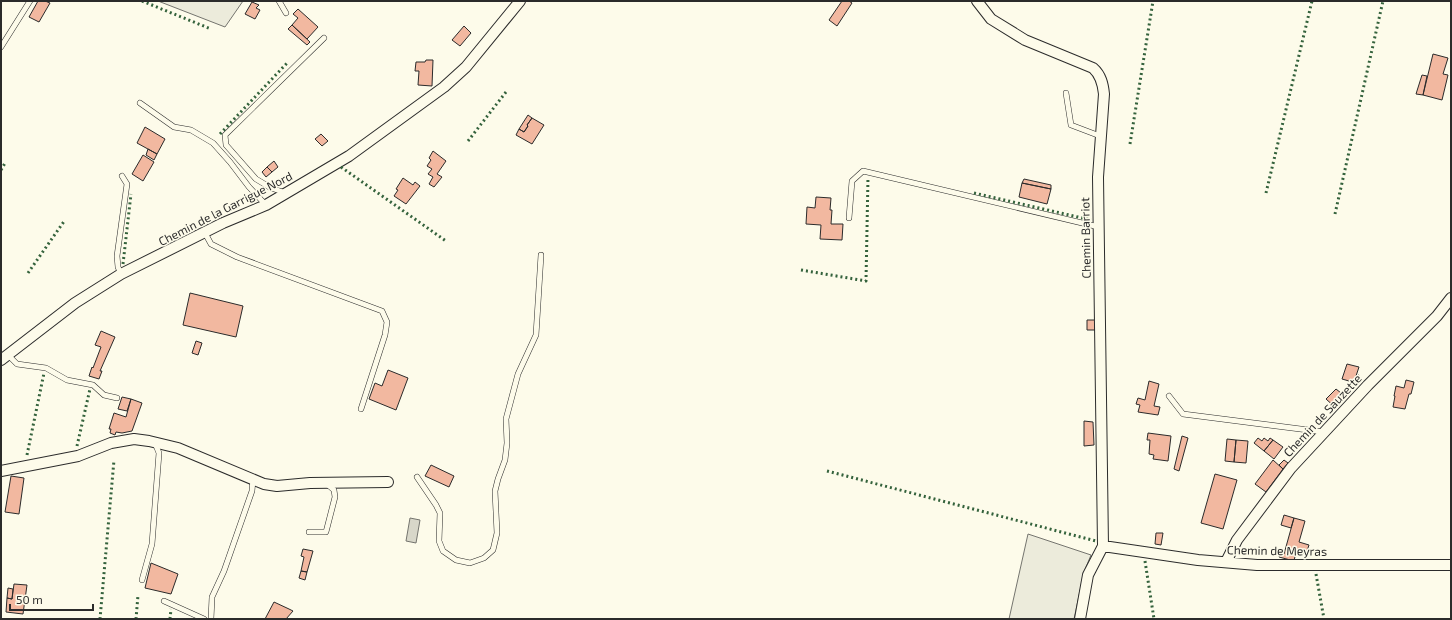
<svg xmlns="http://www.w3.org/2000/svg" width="1452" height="620" font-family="'Exo 2',sans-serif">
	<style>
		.green { fill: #ecebdb; stroke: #74746e }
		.water { fill: #d8d7c9; stroke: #74746e }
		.building { fill: #f2b8a0; stroke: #2b2b2b }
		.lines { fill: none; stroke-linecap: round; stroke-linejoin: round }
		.lane-casing { stroke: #2b2b2b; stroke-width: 6 }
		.street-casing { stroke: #2b2b2b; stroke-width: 12 }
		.lane { stroke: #fdfbea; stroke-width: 5 }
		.street { stroke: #fdfbea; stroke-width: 10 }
		.hedge { stroke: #34623c; stroke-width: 3; stroke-dasharray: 2 3; stroke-linecap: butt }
		.labels { text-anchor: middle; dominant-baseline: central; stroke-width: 3; stroke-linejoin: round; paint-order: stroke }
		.street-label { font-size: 12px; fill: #2b2b2b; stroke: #fdfbea }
	</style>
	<rect width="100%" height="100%" fill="#fdfbea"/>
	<path class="green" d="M158 1H243L225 27Z
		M1028 534 1091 555 1084 572 1074 619H1009Z"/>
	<path class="water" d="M410 518 420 520 416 543 406 541Z"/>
	<path class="building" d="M38 1H45L50 3 39 22 29 17Z
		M842 1H849L852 3 837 26 829 20Z
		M252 2 259 5 256 8 260 10 255 19 245 14Z
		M298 9 318 27 307 39 292 25 298 18 293 14Z
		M292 25 310 42 307 45 288 29Z
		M464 26 471 33 460 46 452 40Z
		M1433 54 1448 58 1443 74 1448 75 1442 100 1423 95Z
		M426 60H433L432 86 418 85 419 71H415L416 62H425Z
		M1422 75 1427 76 1423 95 1416 94Z
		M528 115 532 118 527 125 528 126 524 132 519 129Z
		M532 118 544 125 532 144 516 135 519 129 524 132 528 126 527 125Z
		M145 127 165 139 157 154 137 143Z
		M321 134 328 141 322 146 315 139Z
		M148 149 157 154 154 160 146 155Z
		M433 151 446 161 437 174 442 177 434 187 429 184 433 177 428 174 432 169 427 166 431 160 429 158Z
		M143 155 154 162 143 181 132 174Z
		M274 161 278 167 272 172 267 167Z
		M267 167 272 172 266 177 262 172Z
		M403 178 413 185 415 182 420 186 406 204 394 196 398 190 396 189Z
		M1024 179 1051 185V189L1022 183Z
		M1022 183 1051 189 1047 204 1019 197Z
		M816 197 831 198 830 210H832L831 224H843L842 240 820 239 821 225 806 224 807 207 815 208Z
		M190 293 243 306 236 337 183 325Z
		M1087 320H1095V330H1087Z
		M101 331 115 337 100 371H102L99 379 89 376 92 367 93 368 101 347 95 345Z
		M196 341 202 343 198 355 192 353Z
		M1347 364 1359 367 1356 376 1359 375 1356 383 1342 379Z
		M388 370 408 378 396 410 369 399 375 383 382 386Z
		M1406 380 1414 382 1411 394H1409L1405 409 1393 407 1395 396H1394L1396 386 1404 388Z
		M1149 381 1159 384 1154 406 1160 407 1158 415 1138 412 1140 405 1136 404 1138 398 1145 400Z
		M1336 389 1346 397 1336 408 1326 399Z
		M122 397 131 399 127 411 118 409Z
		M131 399 142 403 132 431 122 433 116 432 115 435 110 433 111 429H109L114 413 126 417Z
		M1084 421 1093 422 1094 445 1084 446Z
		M1148 433 1171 436 1168 461 1153 459 1154 455 1149 454 1150 440H1147Z
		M1182 436 1188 438 1179 471 1174 469Z
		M1258 438 1262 441 1264 438 1268 441 1270 438 1273 440 1264 451 1254 443Z
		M1227 439 1236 440 1234 462 1225 461Z
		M1236 440 1248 441 1246 463 1234 462Z
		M1273 440 1283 447 1274 459 1264 451Z
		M1273 460 1283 469 1266 492 1255 484Z
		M1284 460 1288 463 1283 469 1279 465Z
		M431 465 454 476 449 487 425 476Z
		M1215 474 1237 480 1223 529 1201 523Z
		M11 476 24 478 19 514 5 512Z
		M1284 515 1294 518 1291 528 1281 525Z
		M1294 518 1305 521 1299 542 1309 545 1306 554 1296 552 1294 561 1279 557 1281 553 1284 554Z
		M1156 533H1163L1161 545 1155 544Z
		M303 549 313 551 307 572 301 571 304 557 301 556Z
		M151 563 178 574 171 594 145 588Z
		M301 571 307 572 305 580 299 578Z
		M14 584 27 585 23 614 6 612 7 598 12 599Z
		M8 588 13 589 12 599 7 598Z
		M274 602 289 609 293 611 286 619H265Z"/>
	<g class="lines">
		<g class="lane-casing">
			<path id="lane" d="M279 1 286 13
				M1 47 30 1
				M1066 93 1071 125 1100 136
				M140 103 174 127 191 130 213 143 230 162 249 187 266 205
				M286 193 271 188 256 179 226 145 225 135 324 38
				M849 218 852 181 863 171 1099 227
				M205 233 211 244 237 257 382 311 387 322 385 335 361 409
				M121 274 118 267 117 256 127 184 122 176
				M8 355 17 364 46 368 67 380 93 385 104 395 117 398
				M1169 396 1183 414 1324 432
				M417 477 436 505 440 513 439 541 443 551 456 560 470 563 484 558 493 550 497 533 495 491 498 479 505 460 507 443 506 419 518 374 536 335 541 255
				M309 532H326L335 497 334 490 327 484
				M142 580 152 544 159 453 155 443
				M164 601 204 619
				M211 619 212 597 224 571 252 491 253 479"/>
		</g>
		<g class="street-casing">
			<path id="street" d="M977 1 991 19 1025 40 1093 68C1101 75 1103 84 1104 94L1098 177 1103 546 1088 575 1080 619
				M1 360 75 303 121 274 223 223 266 205 349 156 444 87 466 67 520 1
				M1 471 78 456 111 443 134 439 149 441 178 448 264 484 277 486 310 483 388 482
				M1103 546 1198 560 1257 565H1451
				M1226 562 1237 540 1291 468 1368 385 1437 316 1451 298"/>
		</g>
		<use href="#lane" class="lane"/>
		<use href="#street" class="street"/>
		<path class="hedge" d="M142 1 211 29
			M220 134 288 62
			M468 141 506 92
			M1130 144 1153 1
			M341 167 446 241
			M1 170 5 163
			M974 193 1091 220
			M1266 193 1312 1
			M1335 214 1383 1
			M123 264 131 194
			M801 270 866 281 868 177
			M28 273 65 220
			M77 446 90 389
			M27 455 44 373
			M827 471 1096 541
			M1145 561 1154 619
			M1316 574 1324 619
			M100 619 114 460
			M136 619 138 595
			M170 619 171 609"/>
	</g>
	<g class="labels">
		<g class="street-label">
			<text transform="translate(225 208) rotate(-27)">Chemin de la Garrigue Nord</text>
			<text transform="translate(1085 238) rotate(-91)">Chemin Barriot</text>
			<text transform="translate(1322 415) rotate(-47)">Chemin de Sauzette</text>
			<text transform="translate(1277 550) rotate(1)">Chemin de Meyras</text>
		</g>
	</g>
	<rect width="1452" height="620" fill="none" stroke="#2b2b2b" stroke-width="4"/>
	<path d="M10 604v6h83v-6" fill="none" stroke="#2b2b2b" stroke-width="2"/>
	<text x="16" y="604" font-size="12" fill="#2b2b2b" stroke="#fdfbea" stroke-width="3" paint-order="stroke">50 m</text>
</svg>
